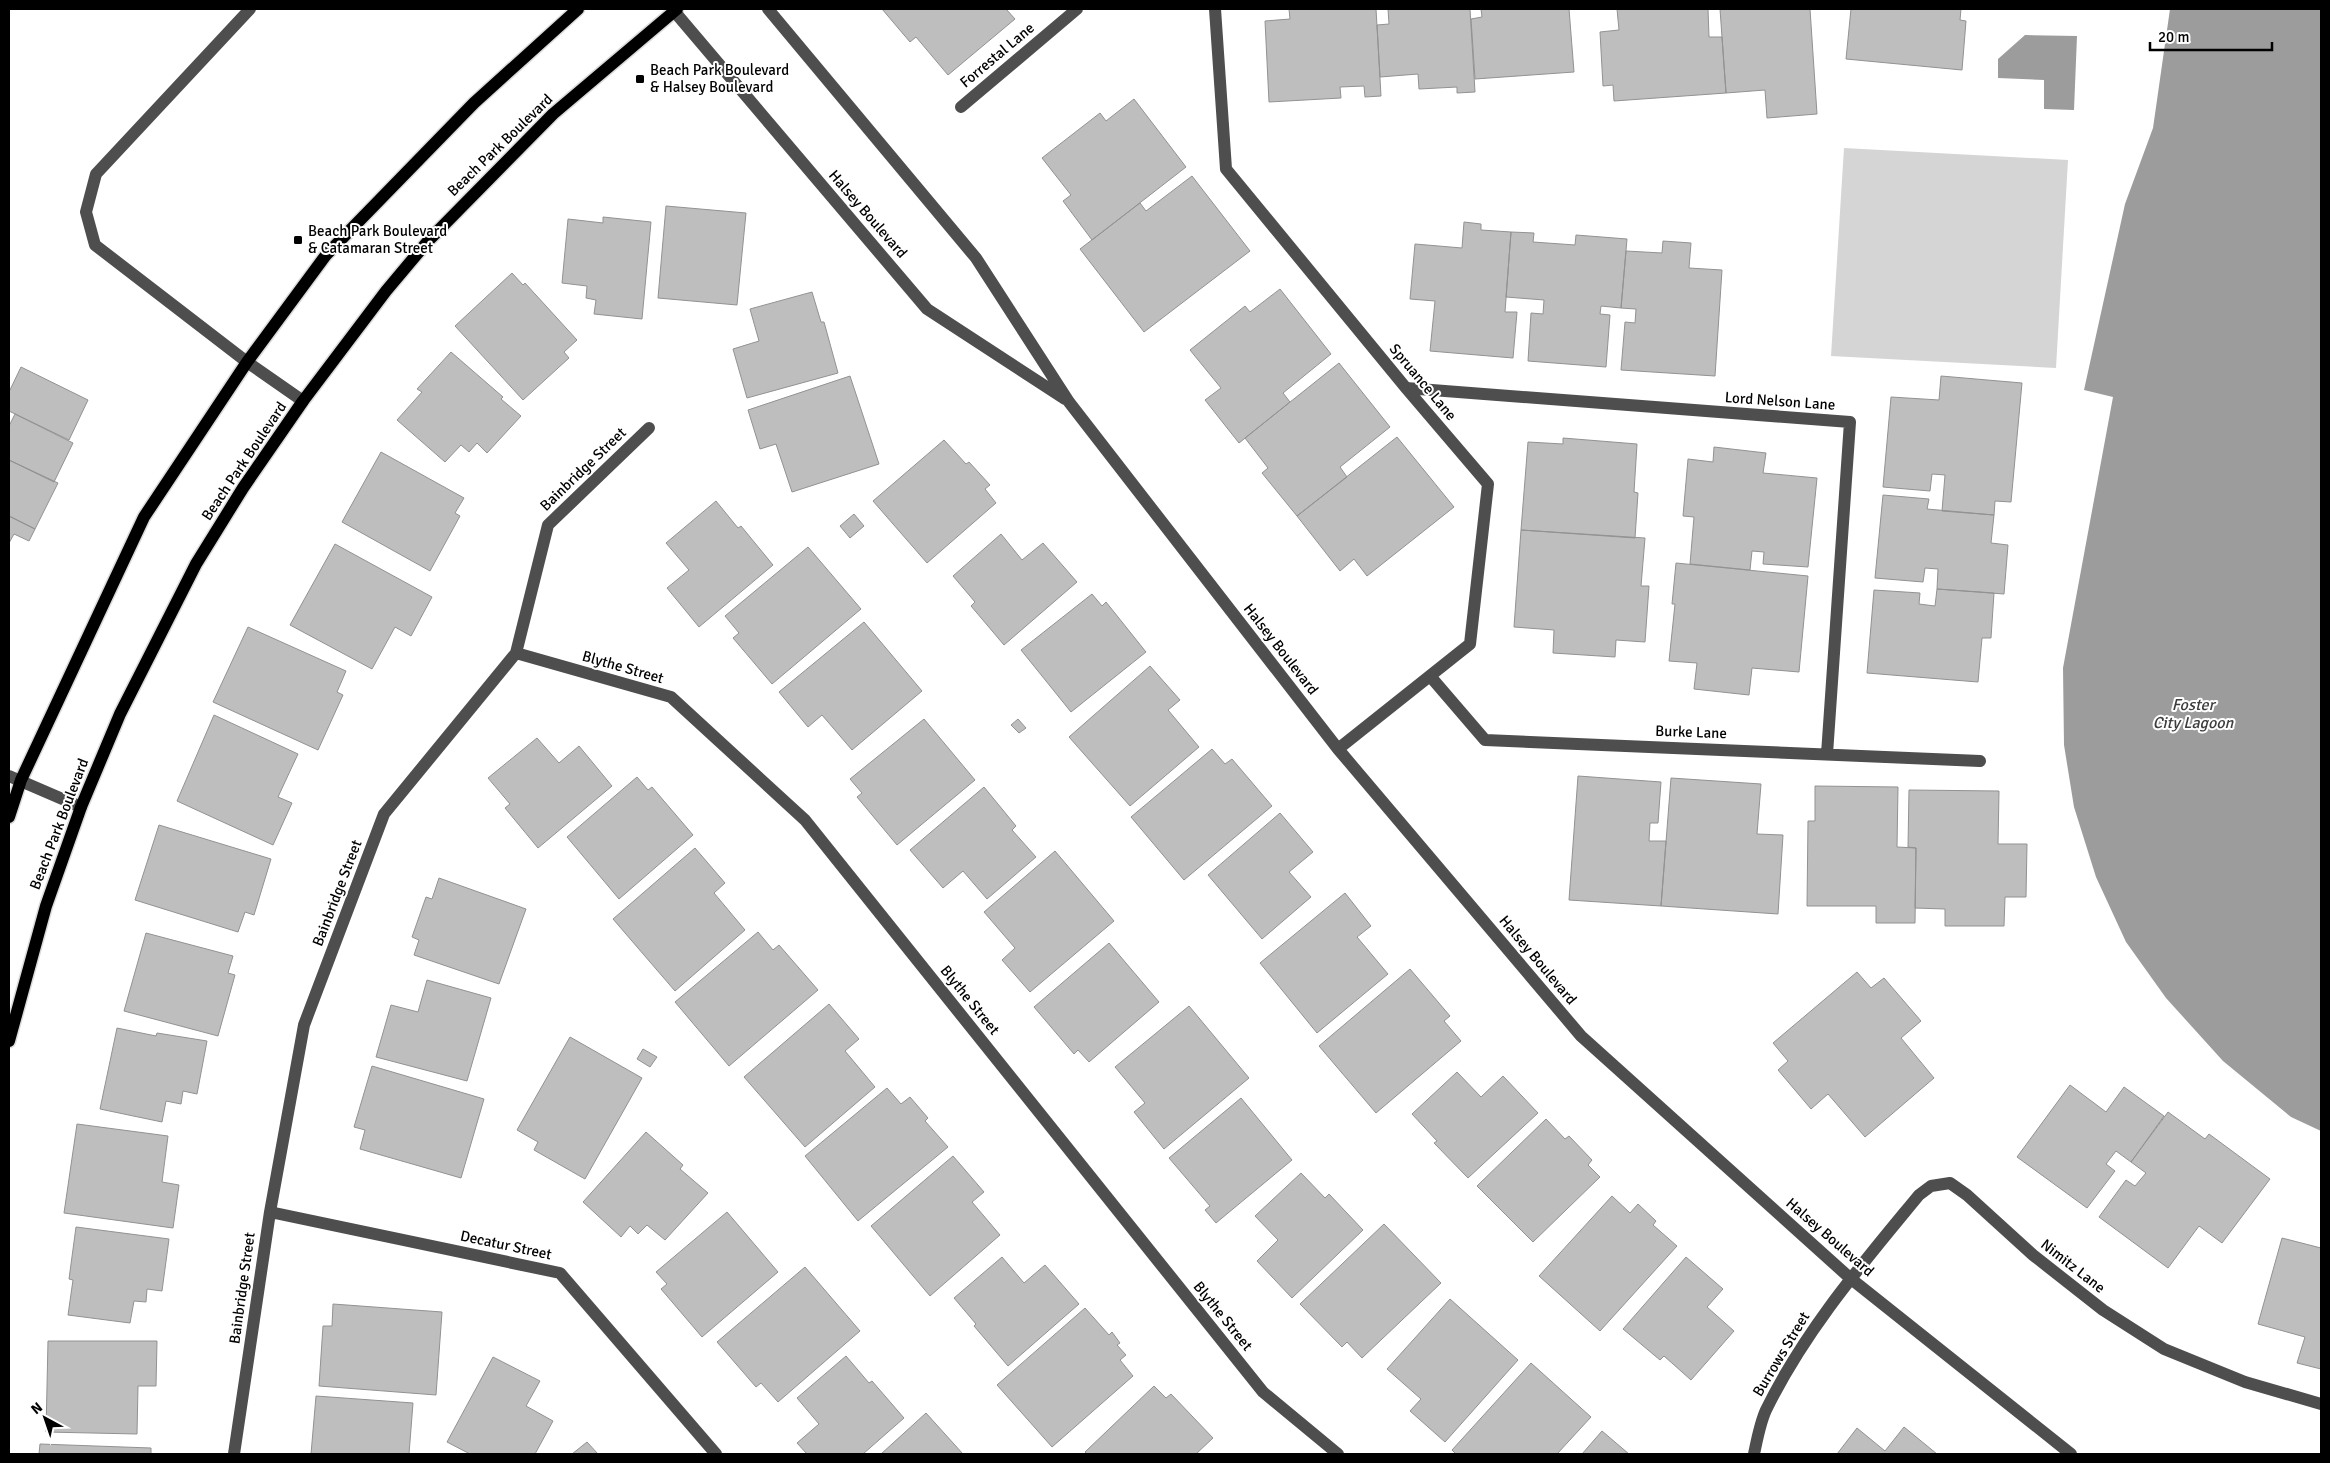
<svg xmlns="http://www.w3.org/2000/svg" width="2330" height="1463" font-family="Signika,sans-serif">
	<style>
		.green { fill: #d5d5d5 }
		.water { fill: #9c9c9c }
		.building { fill: #bebebe; stroke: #929292 }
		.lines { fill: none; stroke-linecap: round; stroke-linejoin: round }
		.major-casing { stroke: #dbdbdb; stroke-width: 15 }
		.minor { stroke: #4e4e4e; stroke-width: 12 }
		.major { stroke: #000; stroke-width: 12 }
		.poi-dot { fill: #000; stroke: #fff; stroke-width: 2 }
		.labels { text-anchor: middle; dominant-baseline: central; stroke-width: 4; stroke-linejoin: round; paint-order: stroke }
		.street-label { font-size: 15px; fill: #000; stroke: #fff }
		.poi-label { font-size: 15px; fill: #000; stroke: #fff; text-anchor: start }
		.water-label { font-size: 16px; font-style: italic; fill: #3d3d3d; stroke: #fff }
	</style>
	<rect width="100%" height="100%" fill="#fff"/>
	<path class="green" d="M1844 148 2068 160 2056 368 1831 356Z"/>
	<path class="water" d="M2170 9H2321V1131L2291 1117 2223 1061 2166 998 2126 942 2096 877 2074 807 2064 745 2063 668 2113 397 2084 390 2125 204 2153 128Z
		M2025 35 2077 36 2074 110 2044 109V80L1998 78V59Z"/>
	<path class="building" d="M882 9H1006L1015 19 948 75 916 37 910 42Z
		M1289 9H1376L1381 96 1365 97 1364 86 1340 87 1341 98 1269 102 1265 21 1290 19Z
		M1388 9H1470L1475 92 1457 93V87L1419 89 1418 74 1380 77 1377 25 1389 24Z
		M1481 9H1569L1574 72 1475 79 1471 19 1482 17Z
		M1617 9H1708L1709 37H1722L1726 93 1614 101 1613 85 1603 86 1600 32 1619 30Z
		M1720 9H1810L1817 114 1767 118 1765 90 1726 93Z
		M1851 9H1961L1960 20 1966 21 1962 70 1846 59Z
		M1134 99 1186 167 1092 240 1063 201 1071 195 1042 158 1100 113 1106 121Z
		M1192 176 1250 251 1144 332 1080 249 1140 203 1146 211Z
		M666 206 746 213 737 305 658 298Z
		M603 217 651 222 642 319 594 314 596 300 586 298 587 286 562 283 568 219 603 223Z
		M1464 222 1481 224V230L1511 232 1505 312H1517L1513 358 1430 351 1435 301 1410 299 1415 244 1462 248Z
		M1511 232 1534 233 1533 242 1575 245 1576 235 1627 239 1621 308 1601 306 1600 314 1610 315 1606 367 1528 361 1531 313 1543 314 1544 300 1506 297Z
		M1663 241 1691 243 1689 268 1722 270 1715 376 1621 370 1625 322 1635 323 1636 309 1621 308 1626 251 1662 253Z
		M512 273 523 285 525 283 577 340 564 352 569 358 523 400 455 326Z
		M1280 289 1331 354 1283 393 1290 402 1239 443 1205 400 1221 388 1190 350 1245 306 1250 312Z
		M812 292 821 322H824L838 373 747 398 733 349 759 341 750 309Z
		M451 352 503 397 501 399 521 416 487 453 477 443 469 452 461 445 445 462 397 420 422 392 417 389Z
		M1339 363 1390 427 1340 467 1347 477 1297 516 1262 473 1268 468 1245 438Z
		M21 367 88 400 69 440 9 411V392Z
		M850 376 879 464 792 492 776 444 760 449 748 410Z
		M1941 376 2022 383 2011 502 1995 501 1994 515 1942 511 1945 475 1932 474 1930 491 1883 487 1891 397 1939 400Z
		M15 414 73 443 54 482 9 460V426Z
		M1397 437 1454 507 1367 576 1354 559 1340 571 1297 516Z
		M1563 438 1637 444 1634 492 1638 493 1635 538 1521 530 1528 442 1563 444Z
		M944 440 966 464 969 462 990 485 985 489 996 503 927 563 873 501Z
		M1714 447 1766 453 1763 473 1817 478 1808 567 1763 564 1764 552 1752 551 1750 570 1690 564 1694 517 1683 516 1688 459 1713 462Z
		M381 452 464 498 455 513 460 516 430 571 342 522Z
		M9 460 58 483 35 529 9 516Z
		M1883 495 1929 499 1927 509 1994 515 1991 543 2008 545 2004 594 1937 589 1938 569 1925 568 1923 582 1875 578Z
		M716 501 738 528 741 526 773 565 699 627 667 588 689 570 666 543Z
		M854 514 864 526 850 538 840 526Z
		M9 516 35 529 29 541 14 534 9 543Z
		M1521 530 1645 538 1641 586H1649L1645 642 1616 640 1615 657 1553 653 1554 630 1514 627Z
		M1001 534 1022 560 1043 543 1077 582 1004 645 971 606 975 602 953 576Z
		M335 544 432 597 411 636 395 627 372 669 290 625Z
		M808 547 861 609 772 684 733 638 739 633 725 616Z
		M1676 563 1808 576 1799 672 1752 668 1749 695 1694 689 1697 663 1669 661 1675 604H1672Z
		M1937 589 1994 593 1991 638H1982L1978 682 1867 673 1874 590 1920 593 1919 604 1935 606Z
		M1092 594 1102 606 1106 602 1146 652 1071 712 1021 650Z
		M864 622 922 691 852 750 822 715 808 727 779 692Z
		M248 627 346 671 337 692 343 695 318 750 213 702Z
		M1150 666 1180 700 1168 710 1199 747 1130 806 1069 737Z
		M214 715 298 754 278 797 292 803 273 845 177 801Z
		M924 719 975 780 897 845 857 797 862 793 850 779Z
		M1018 719 1026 728 1019 733 1011 725Z
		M537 738 559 763 579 746 612 786 538 848 505 808 510 804 488 778Z
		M1212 749 1225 764 1232 759 1272 806 1184 880 1131 817Z
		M1578 776 1661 782 1658 823H1650L1649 841H1666L1661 906 1569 900Z
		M637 777 648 790 652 787 693 835 619 899 567 837Z
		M1671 778 1761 784 1757 834 1783 835 1778 914 1661 906Z
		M1815 786 1898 787 1897 847 1916 848 1915 923H1876V906H1807L1808 821H1815Z
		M984 787 1016 826 1012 830 1036 857 987 899 963 871 943 888 910 850Z
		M1909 790 1999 791 1998 844H2027L2026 897H2005L2004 926H1945V909L1915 908 1916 848 1908 847Z
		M1280 813 1313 852 1289 872 1311 897 1262 939 1208 875Z
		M159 825 271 859 254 915 245 912 238 932 135 900Z
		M695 848 725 883 714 893 745 930 675 991 613 919Z
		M1055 851 1114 921 1030 992 1002 960 1015 948 984 912Z
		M439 878 526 909 499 984 414 955 419 940 412 937 426 897 432 899Z
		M1345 893 1371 926 1357 937 1388 974 1317 1033 1260 963Z
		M758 932 773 950 779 945 818 990 729 1066 675 1002Z
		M146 933 233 956 228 973 235 975 218 1036 124 1011Z
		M1109 943 1159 1002 1089 1062 1078 1050 1074 1054 1034 1007Z
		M1410 969 1450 1016 1444 1021 1461 1041 1376 1113 1319 1046Z
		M1857 972 1871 988 1884 978 1921 1021 1901 1038 1934 1078 1865 1137 1828 1094 1811 1109 1778 1070 1788 1061 1773 1043Z
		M427 980 491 998 467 1081 376 1057 391 1005 418 1012Z
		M829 1004 859 1039 845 1051 875 1087 805 1147 744 1077Z
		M1189 1006 1249 1078 1164 1149 1134 1112 1145 1103 1115 1067Z
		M117 1028 156 1036 157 1033 207 1041 197 1094 183 1091 181 1104 166 1101 162 1122 100 1109Z
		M570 1037 642 1078 585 1179 534 1150 538 1142 517 1130Z
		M643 1049 657 1057 650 1067 637 1059Z
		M372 1066 484 1099 461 1178 360 1149 365 1130 354 1127Z
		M1457 1072 1481 1097 1503 1076 1538 1113 1468 1178 1434 1143 1437 1141 1412 1114Z
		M2070 1085 2106 1112 2124 1087 2164 1116 2131 1162 2116 1151 2106 1164 2115 1171 2087 1208 2017 1157Z
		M887 1088 901 1104 910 1097 928 1118 925 1121 948 1147 858 1221 805 1156Z
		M1241 1098 1292 1160 1216 1223 1205 1210 1210 1206 1169 1158Z
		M2168 1112 2205 1139 2209 1134 2270 1179 2222 1243 2199 1226 2168 1268 2099 1217 2126 1180 2135 1186 2146 1173 2131 1162Z
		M1546 1119 1565 1139 1569 1136 1592 1160 1588 1165 1600 1177 1533 1242 1477 1186Z
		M77 1124 168 1136 162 1182 179 1185 173 1228 64 1213Z
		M646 1132 683 1165 680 1169 708 1193 665 1240 647 1225 638 1234 630 1226 621 1237 583 1202Z
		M953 1156 984 1192 972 1202 1000 1235 930 1296 871 1226Z
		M1301 1173 1325 1198 1329 1194 1363 1230 1292 1298 1257 1261 1278 1240 1255 1216Z
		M1612 1196 1630 1213 1638 1204 1656 1221 1653 1225 1677 1246 1600 1331 1539 1276Z
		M727 1212 778 1272 702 1337 661 1289 667 1284 656 1272Z
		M1384 1224 1441 1283 1362 1358 1347 1342 1342 1347 1300 1304Z
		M76 1227 169 1239 162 1291 147 1289 146 1302 134 1301 130 1323 68 1315 73 1280 69 1279Z
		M2282 1238 2321 1248V1369L2297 1363 2305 1337 2258 1324Z
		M1002 1257 1024 1283 1045 1265 1079 1304 1008 1366 974 1326 976 1324 954 1298Z
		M1686 1257 1723 1289 1707 1307 1734 1331 1691 1380 1664 1356 1660 1360 1623 1329Z
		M805 1267 860 1331 778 1402 761 1383 756 1387 717 1342Z
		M1450 1299 1518 1360 1445 1442 1410 1411 1421 1399 1387 1369Z
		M333 1304 442 1312 436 1395 319 1386 323 1326H332Z
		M1085 1308 1109 1335 1112 1332 1120 1343 1117 1345 1126 1355 1120 1360 1133 1376 1052 1447 997 1385Z
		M48 1341H157L156 1386H138L137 1434 46 1432Z
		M846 1356 869 1383 872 1381 904 1418 863 1454H807L797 1443 819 1424 797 1398Z
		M493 1357 540 1381 526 1406 553 1421 535 1454H470L447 1442Z
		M1531 1363 1591 1417 1557 1454H1456L1452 1450Z
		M1154 1386 1166 1398 1171 1394 1213 1438 1196 1454H1087L1085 1452Z
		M316 1396 413 1403 409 1454H311Z
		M926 1413 963 1454H881Z
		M1904 1427 1937 1454H1837L1857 1428 1885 1451Z
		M1602 1431 1629 1454H1582Z
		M587 1442 598 1454H572Z
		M40 1444 151 1448V1454H39Z"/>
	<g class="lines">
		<g class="major-casing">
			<path id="major" d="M9 817 21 780 144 517 247 362 326 255 474 103 578 9
				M9 1041 46 906 81 807 120 714 196 564 243 488 303 401 386 291 428 241 553 114 677 9"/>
		</g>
		<path class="minor" d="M250 9 96 174 86 212 95 245 247 362 303 401
			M768 9 976 258 1069 402 1338 749 1581 1036 1850 1278 2071 1454
			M1215 9 1226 169 1406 388 1488 484 1470 644 1338 749
			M674 11 927 309 1065 399
			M961 107 1077 9
			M1406 388 1850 422 1827 754
			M516 653 671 697 805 820 1263 1392 1338 1454
			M1430 676 1485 740 1980 761
			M9 776 81 807
			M270 1212 560 1273 716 1454
			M234 1454 270 1212 304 1025 384 814 516 653 548 525 649 428
			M1754 1454C1757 1440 1760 1423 1766 1410 1805 1330 1863 1263 1919 1195L1931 1186 1950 1183 1967 1195 2033 1255 2103 1310 2164 1349 2245 1382 2321 1404"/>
		<use href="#major" class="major"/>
	</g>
	<g class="poi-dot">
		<rect x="635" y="74" width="10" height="10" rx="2.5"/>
		<rect x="293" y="235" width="10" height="10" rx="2.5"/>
	</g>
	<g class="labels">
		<g class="street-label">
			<text transform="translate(997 55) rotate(-40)">Forrestal Lane</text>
			<text transform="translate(500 145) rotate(-44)">Beach Park Boulevard</text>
			<text transform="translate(868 214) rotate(49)">Halsey Boulevard</text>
			<text transform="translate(1423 382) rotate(50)">Spruance Lane</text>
			<text transform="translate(1780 401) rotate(4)">Lord Nelson Lane</text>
			<text transform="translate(244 461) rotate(-56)">Beach Park Boulevard</text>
			<text transform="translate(583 469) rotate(-44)">Bainbridge Street</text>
			<text transform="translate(1281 649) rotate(52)">Halsey Boulevard</text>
			<text transform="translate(623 667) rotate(16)">Blythe Street</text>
			<text transform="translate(1691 732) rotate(2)">Burke Lane</text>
			<text transform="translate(59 824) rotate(-69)">Beach Park Boulevard</text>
			<text transform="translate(337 893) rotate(-69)">Bainbridge Street</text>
			<text transform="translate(1538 960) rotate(50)">Halsey Boulevard</text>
			<text transform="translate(970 1000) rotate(51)">Blythe Street</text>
			<text transform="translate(1830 1237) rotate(41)">Halsey Boulevard</text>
			<text transform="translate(506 1245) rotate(12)">Decatur Street</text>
			<text transform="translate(2073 1266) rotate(38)">Nimitz Lane</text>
			<text transform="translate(242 1288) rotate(-82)">Bainbridge Street</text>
			<text transform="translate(1223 1316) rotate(51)">Blythe Street</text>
			<text transform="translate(1781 1354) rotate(-59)">Burrows Street</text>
		</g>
		<g class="poi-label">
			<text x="650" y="70">Beach Park Boulevard<tspan x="650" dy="17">&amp; Halsey Boulevard</tspan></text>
			<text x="308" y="231">Beach Park Boulevard<tspan x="308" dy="17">&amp; Catamaran Street</tspan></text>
		</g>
		<g class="water-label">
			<text x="2193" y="705">Foster<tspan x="2193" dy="18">City Lagoon</tspan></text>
		</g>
	</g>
	<rect width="2330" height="1463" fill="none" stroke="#000000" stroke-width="20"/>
	<g transform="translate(45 1418) rotate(320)" stroke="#ffffff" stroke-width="4" paint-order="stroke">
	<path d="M0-4L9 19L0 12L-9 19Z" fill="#000000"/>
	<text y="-8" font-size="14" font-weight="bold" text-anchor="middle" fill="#000000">N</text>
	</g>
	<path d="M2150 42v8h122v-8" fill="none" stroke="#000000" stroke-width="2.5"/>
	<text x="2158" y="42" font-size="15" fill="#000000" stroke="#ffffff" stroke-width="4" paint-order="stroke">20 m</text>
</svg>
